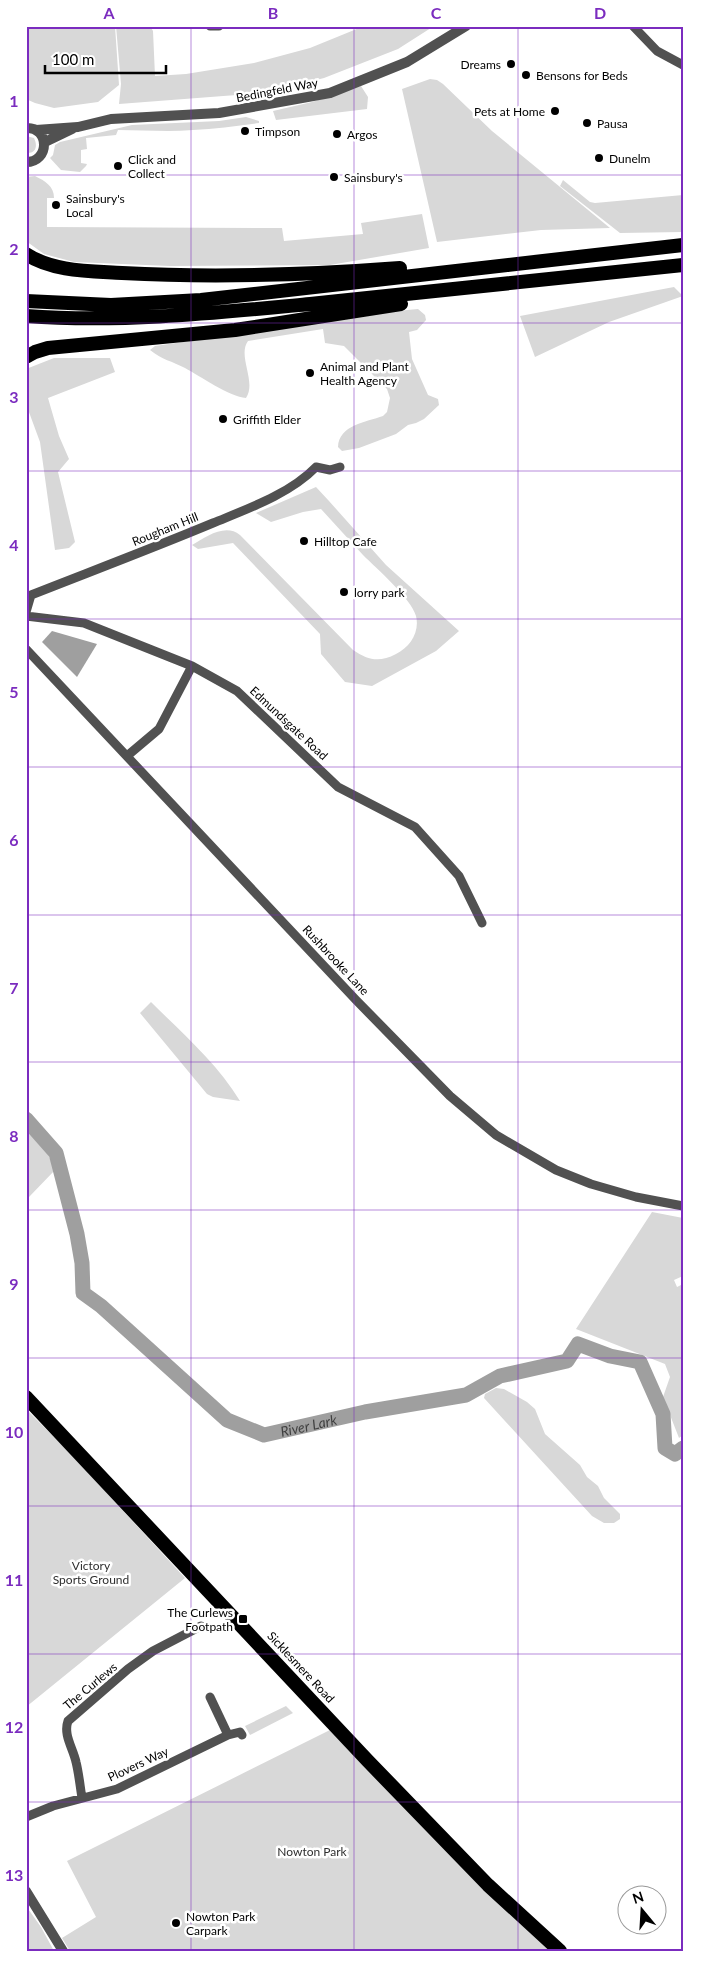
<svg xmlns="http://www.w3.org/2000/svg" width="709" height="1977" font-family="Lato,sans-serif">
	<style>
		.green { fill: #d8d8d8 }
		.water { fill: #9f9f9f }
		.lines { fill: none; stroke-linecap: round; stroke-linejoin: round }
		.river { stroke: #9f9f9f; stroke-width: 15 }
		.minor { stroke: #515151; stroke-width: 9 }
		.tertiary { stroke: #515151; stroke-width: 10 }
		.trunk { stroke: #000; stroke-width: 14 }
		.grid { fill: none; stroke: #7b2cbf; stroke-width: 1; stroke-opacity: 0.55 }
		.poi-dot { fill: #000; stroke: #fff; stroke-width: 2 }
		.labels { text-anchor: middle; dominant-baseline: central; stroke-width: 5; stroke-linejoin: round; paint-order: stroke }
		.poi-label { font-size: 12px; fill: #000; stroke: #fff; text-anchor: start }
		.street-label { font-size: 12px; fill: #000; stroke: #fff }
		.park-label { font-size: 12px; fill: #2f2f2f; stroke: #fff }
		.water-label { font-size: 14px; font-style: italic; fill: #404040; stroke: #fff }
		.neatline { fill: none; stroke: #7b2cbf; stroke-width: 2 }
		.grid-label { font-size: 16px; text-anchor: middle; font-weight: bold; fill: #7b2cbf }
	</style>
	<rect width="100%" height="100%" fill="#fff"/>
	<path class="green" d="M26 26H115L119 85 98 102 54 108 35 103 26 99Z
		M116 26H150L153 31 155 76 186 74 254 63 310 48 364 26H434L398 49 324 78 264 93 119 104 121 84Z
		M430 79 437 80 443 84 492 131 610 228 541 230 437 242 402 89Z
		M361 86 368 97 367 109 276 120 273 111 312 102Z
		M246 117 259 121V123C237 126 215 129 193 130 168 132 143 130 118 130L116 135 86 138 87 149 81 150V163L87 164 86 166 80 172 61 170 50 158 53 155 55 145 60 142 132 125 219 121Z
		M26 136 34 138C38 146 36 154 26 153Z
		M35 176C45 181 54 186 54 198H47V227L282 228 284 241 363 234 361 223 422 214 429 248 330 265 170 266 74 262 44 254 26 241V177Z
		M563 180 590 202 595 203 683 195V232L620 233 560 186Z
		M674 287 683 296 609 322 535 357 520 316Z
		M418 309 425 315 426 320 417 330 409 332 412 359 428 395 438 399 439 405 424 419 416 423 408 425 396 434 359 448 342 451 338 447C339 425 366 422 383 416L387 412 390 398 387 389 344 346 325 343 323 329 248 341C237 356 257 382 246 398 230 397 200 376 185 368 172 361 162 360 150 350L155 346 397 311Z
		M54 358H110L115 372 48 398 59 436 69 459 58 472 75 542 69 548 55 550 40 442 26 404V369Z
		M316 487 329 501 386 565 459 631 436 651 372 686 345 682 321 654 320 634 233 543 198 549 192 545C206 537 225 523 240 535L353 650C368 660 379 663 396 654 410 647 420 632 416 616 411 598 376 568 363 555 349 540 335 524 321 509L303 512 271 522 256 513Z
		M151 1002C182 1033 217 1063 240 1101L213 1097 207 1094 140 1013Z
		M26 1122 43 1143 55 1170 29 1197 26 1193Z
		M652 1212 683 1218V1276L674 1280 677 1287 683 1284V1435L679 1438 663 1397 670 1377 665 1364 576 1329Z
		M496 1388 504 1389 527 1402 535 1409 545 1434 580 1465 587 1477 598 1486 604 1498 620 1514V1519L614 1523H604L592 1516 484 1398 485 1394Z
		M26 1409 67 1450 185 1578 26 1707Z
		M286 1706 293 1713 250 1735 245 1726Z
		M330 1730 555 1951H70L62 1938 96 1917 67 1861Z
		M26 1906 41 1927 54 1951H30L26 1946Z"/>
	<path class="water" d="M52 631 97 644 77 677 42 642Z"/>
	<g class="lines">
		<path class="river" id="s1" d="M26 1119 56 1153 77 1234 82 1263 83 1293 101 1306 227 1420 264 1435 365 1412 466 1395 500 1376 567 1361 578 1344 610 1356 640 1362 663 1414 665 1448 675 1454 683 1448"/>
		<path class="minor" d="M210 26H219
			M633 26 657 51 683 65
			M26 612 31 595C92 571 153 548 213 523 247 509 290 494 316 467L330 470 340 467
			M26 616 84 623 192 666 237 691 338 787 415 827 459 876 482 923
			M26 649 356 1000 450 1096 496 1135 556 1170 591 1184 636 1197 683 1206
			M127 756 159 729 192 666
			M210 1697 228 1735
			M82 1798C80 1786 79 1774 76 1762 73 1748 63 1735 68 1721L128 1669 153 1651 201 1626
			M26 1817 53 1806 117 1789 228 1735 240 1732 242 1735"/>
		<path class="tertiary" d="M26 128C50 127 50 162 26 162
			M36 130 78 127 111 119 219 113 330 93 407 62 466 26
			M45 142 72 129
			M26 1891 63 1951"/>
		<path class="trunk" d="M26 254C53 272 91 271 122 273 215 278 307 275 400 268
			M26 301 111 305 201 300 683 245
			M26 316C121 323 215 313 310 304 434 292 558 279 683 265
			M26 357 35 352 48 348 235 330 401 304
			M26 1397 368 1761 488 1885 560 1951"/>
	</g>
	<path class="grid" d="M191 26V1951M354 26V1951M518 26V1951M26 175H683M26 323H683M26 471H683M26 619H683M26 767H683M26 915H683M26 1062H683M26 1210H683M26 1358H683M26 1506H683M26 1654H683M26 1802H683"/>
	<g class="poi-dot">
		<circle cx="511" cy="64" r="5"/>
		<circle cx="526" cy="75" r="5"/>
		<circle cx="555" cy="111" r="5"/>
		<circle cx="587" cy="123" r="5"/>
		<circle cx="245" cy="131" r="5"/>
		<circle cx="337" cy="134" r="5"/>
		<circle cx="599" cy="158" r="5"/>
		<circle cx="118" cy="166" r="5"/>
		<circle cx="334" cy="177" r="5"/>
		<circle cx="56" cy="205" r="5"/>
		<circle cx="310" cy="373" r="5"/>
		<circle cx="223" cy="419" r="5"/>
		<circle cx="304" cy="541" r="5"/>
		<circle cx="344" cy="592" r="5"/>
		<rect x="238" y="1614" width="10" height="10" rx="2.5"/>
		<circle cx="176" cy="1923" r="5"/>
	</g>
	<g class="labels">
		<g class="poi-label">
			<text x="501" y="64" text-anchor="end">Dreams</text>
			<text x="536" y="75">Bensons for Beds</text>
			<text x="545" y="111" text-anchor="end">Pets at Home</text>
			<text x="597" y="123">Pausa</text>
			<text x="255" y="131">Timpson</text>
			<text x="347" y="134">Argos</text>
			<text x="609" y="158">Dunelm</text>
			<text x="128" y="159">Click and<tspan x="128" dy="14">Collect</tspan></text>
			<text x="344" y="177">Sainsbury's</text>
			<text x="66" y="198">Sainsbury's<tspan x="66" dy="14">Local</tspan></text>
			<text x="320" y="366">Animal and Plant<tspan x="320" dy="14">Health Agency</tspan></text>
			<text x="233" y="419">Griffith Elder</text>
			<text x="314" y="541">Hilltop Cafe</text>
			<text x="354" y="592">lorry park</text>
			<text x="233" y="1612" text-anchor="end">The Curlews<tspan x="233" dy="14">Footpath</tspan></text>
			<text x="186" y="1916">Nowton Park<tspan x="186" dy="14">Carpark</tspan></text>
		</g>
		<g class="street-label">
			<text transform="translate(277 90) rotate(-11)">Bedingfeld Way</text>
			<text transform="translate(165 529) rotate(-22)">Rougham Hill</text>
			<text transform="translate(289 723) rotate(43)">Edmundsgate Road</text>
			<text transform="translate(336 960) rotate(47)">Rushbrooke Lane</text>
			<text transform="translate(301 1667) rotate(47)">Sicklesmere Road</text>
			<text transform="translate(90 1686) rotate(-40)">The Curlews</text>
			<text transform="translate(138 1764) rotate(-25)">Plovers Way</text>
		</g>
		<g class="park-label">
			<text x="91" y="1565">Victory<tspan x="91" dy="14">Sports Ground</tspan></text>
			<text x="312" y="1851">Nowton Park</text>
		</g>
		<g class="water-label">
			<text stroke="none"><textPath href="#s1" startOffset="466">River Lark</textPath></text>
		</g>
	</g>
	<rect width="709" height="1977" fill="none" stroke="#ffffff" stroke-width="55"/>
	<g transform="translate(642 1910) rotate(342)"><circle r="24" fill="#ffffff" stroke="#999999"/>
	<path d="M0-4L9 19L0 12L-9 19Z" fill="#000000"/>
	<text y="-8" font-size="14" font-weight="bold" text-anchor="middle" fill="#000000">N</text>
	</g>
	<path d="M45 65v8h121v-8" fill="none" stroke="#000000" stroke-width="2.5"/>
	<text x="52" y="65" font-size="15" fill="#000000" stroke="#ffffff" stroke-width="4" paint-order="stroke">100 m</text>
	<rect x="28" y="28" width="654" height="1922" class="neatline"/>
	<g class="grid-label">
		<text x="109" y="19">A</text>
		<text x="273" y="19">B</text>
		<text x="436" y="19">C</text>
		<text x="600" y="19">D</text>
		<text x="14" y="107">1</text>
		<text x="14" y="255">2</text>
		<text x="14" y="403">3</text>
		<text x="14" y="551">4</text>
		<text x="14" y="698">5</text>
		<text x="14" y="846">6</text>
		<text x="14" y="994">7</text>
		<text x="14" y="1142">8</text>
		<text x="14" y="1290">9</text>
		<text x="14" y="1438">10</text>
		<text x="14" y="1586">11</text>
		<text x="14" y="1733">12</text>
		<text x="14" y="1881">13</text>
	</g>
</svg>
